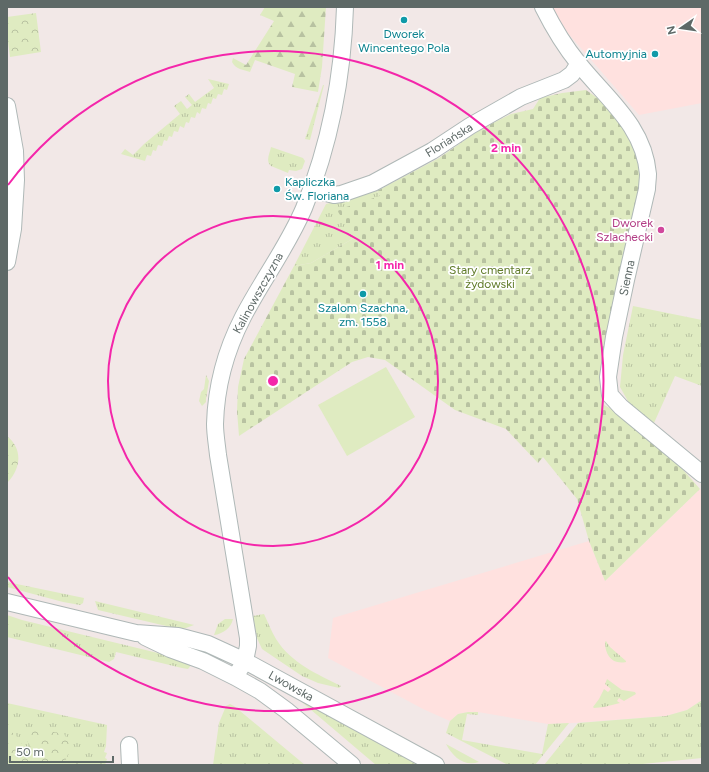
<svg xmlns="http://www.w3.org/2000/svg" width="709" height="772" font-family="Figtree,sans-serif">
	<style>
		.commercial { fill: #ffe1df }
		.grass { fill: url(#grass-tufts) }
		.forest { fill: url(#forest-firs) }
		.cemetery { fill: url(#cemetery-stones) }
		.park { fill: url(#park-crowns) }
		.pitch { fill: #dfebc1 }
		.lines { fill: none; stroke-linecap: round; stroke-linejoin: round }
		.minor-casing { stroke: #afb8b7; stroke-width: 18 }
		.minor { stroke: #fff; stroke-width: 16 }
		.ring { fill: none; stroke: #f426aa; stroke-width: 2 }
		.culture-dot { fill: #0f9aa8; stroke: #fff; stroke-width: 1.5 }
		.hotel-dot { fill: #d1479c; stroke: #fff; stroke-width: 1.5 }
		.labels { text-anchor: middle; dominant-baseline: central; stroke-width: 3.5; stroke-linejoin: round; paint-order: stroke }
		.culture-label { font-size: 12px; fill: #0d838f; stroke: #fff }
		.street-label { font-size: 12px; fill: #5e6967; stroke: #fff }
		.hotel-label { font-size: 12px; fill: #b23c85; stroke: #fff; text-anchor: end }
		.park-label { font-size: 12px; fill: #607b29; stroke: #fff }
		.centre { fill: #f426aa; stroke: #fff; stroke-width: 2 }
		.ring-label { font-size: 12px; text-anchor: middle; font-weight: bold; fill: #f426aa; stroke: #fff; stroke-width: 3.5; stroke-linejoin: round; paint-order: stroke }
	</style>
	<defs>
		<pattern id="grass-tufts" width="24" height="20" patternUnits="userSpaceOnUse"><rect width="24" height="20" fill="#dfebc1"/><path d="M3 7l-1-3M5 7V3M7 7l1-3M15 17l-1-3M17 17v-4M19 17l1-3" fill="none" stroke="#b8c2a1"/></pattern>
		<pattern id="forest-firs" width="22" height="20" patternUnits="userSpaceOnUse"><rect width="22" height="20" fill="#dfebc1"/><path d="M5 1l3.5 6h-7zM16 11l3.5 6h-7z" fill="#b8c2a1"/></pattern>
		<pattern id="cemetery-stones" width="16" height="16" patternUnits="userSpaceOnUse"><rect width="16" height="16" fill="#dfebc1"/><path d="M2 7V4a2 2 0 0 1 4 0v3zM10 15v-3a2 2 0 0 1 4 0v3z" fill="#b8c2a1"/></pattern>
		<pattern id="park-crowns" width="20" height="18" patternUnits="userSpaceOnUse"><rect width="20" height="18" fill="#dfebc1"/><path d="M2 6a3 3 0 1 1 6 0M12 15a3 3 0 1 1 6 0" fill="none" stroke="#b8c2a1"/></pattern>
	</defs>
	<rect width="100%" height="100%" fill="#f2e8e7"/>
	<path class="commercial" d="M550 7H702V103L639 115 560 24Z
		M700 489 702 490V700L687 710 666 716 573 723 548 724 478 712H468L458 714 450 721 423 709 328 658 333 618 589 541 605 581Z"/>
	<path class="grass" d="M208 79 229 84 227 90 224 89 222 95 218 94 216 99 213 98 211 104 208 103 206 109 202 108 200 114 197 112 195 118 191 117 189 123 186 122 184 128 180 126 178 132 174 131 172 137 169 136 167 141 164 140 162 146 158 145 156 151 153 150 151 156 147 155 145 161 121 154 125 149 133 155 144 144 180 114 174 106 181 101 187 109 192 105 185 97 189 94 195 102 214 88Z
		M323 85H324L310 140 305 139Z
		M271 147 303 158 305 161 302 169 296 171 289 170 288 173 271 166C265 161 270 153 271 147Z
		M377 191 380 196 354 238 311 263 294 266 326 204Z
		M633 306 702 320V386L675 376 654 423 629 403 620 387 623 355Z
		M206 375 209 381 206 399V402L202 406 199 401 201 392 204 389Z
		M7 582 84 598 83 603 80 605 63 602 7 587Z
		M95 601 194 625 186 628 179 629 98 610Z
		M264 614C268 622 271 631 276 639 291 663 317 674 341 686L339 688 318 683 302 676 262 649 257 638 253 616Z
		M7 615 22 620 162 654 192 664 188 669 182 668 116 652 114 659 109 662 7 637Z
		M225 619H233C231 628 223 634 214 635L218 624Z
		M606 641 610 647 626 661V662C612 665 605 655 605 642Z
		M607 679 622 690 635 692 636 694 624 701 619 698 617 701 620 703 604 707 594 708 593 707 599 699 604 689 608 692 611 689 605 684Z
		M297 698 420 765H376Z
		M702 700V758L633 765H544L578 723 666 716 687 710Z
		M7 703 107 725 106 746 104 752 107 753 105 758 107 759 105 765H7Z
		M230 704 234 706 305 765H213L219 723 226 706Z
		M468 712H478V715L467 714 462 740 542 754 548 724 569 723 535 765H508L446 733 450 721 458 714Z
		M446 744 479 762C464 767 453 757 446 744Z"/>
	<path class="forest" d="M265 7H326L322 67 318 92 292 87 295 74 255 60 250 72C244 70 235 69 232 62L233 58 246 65 274 21 260 15Z"/>
	<path class="cemetery" d="M586 90 606 104 636 147 642 175 605 374 604 405 628 418 678 464 700 489 605 581 589 541 577 499 543 457 538 463 506 429 455 410 385 360 368 357 352 362 239 436 237 411 238 387 244 359 294 266 311 263 354 238 337 210 380 196 377 191 439 158 481 129 511 114 533 109 540 98 562 93Z"/>
	<path class="park" d="M36 13 41 52 10 57 7 34V17Z
		M7 436C23 449 21 468 8 482H7Z
		M31 727 64 734 71 746 64 765H44L27 741Z
		M7 730 15 734 36 765H7Z"/>
	<path class="pitch" d="M386 367 415 417 347 456 318 405Z"/>
	<g class="lines">
		<g class="minor-casing">
			<path id="minor" d="M543 7C553 27 565 47 579 64 607 99 644 126 648 174 648 179 647 184 647 189L626 280 614 337 608 377 610 395 621 407 702 474
				M7 106 15 151 16 180 13 229 7 262
				M311 189 334 195 341 194 373 183 432 151 470 126 521 97 564 80 572 74 579 63
				M7 602 136 633 178 636 208 644 245 661 436 765
				M145 637 170 649 203 661 235 677 260 691 286 710 352 765
				M235 677 245 661 248 646V638L218 455C217 445 215 434 215 424 216 387 226 350 243 317 262 280 288 246 304 208 330 144 343 76 345 7
				M129 745 130 765"/>
		</g>
		<use href="#minor" class="minor"/>
	</g>
	<g class="ring">
		<circle cx="273" cy="381" r="165"/>
		<path d="M8 185A330 330 0 1 1 8 577"/>
	</g>
	<g class="culture-dot">
		<circle cx="404" cy="20" r="4"/>
		<circle cx="655" cy="54" r="4"/>
		<circle cx="277" cy="189" r="4"/>
		<circle cx="363" cy="294" r="4"/>
	</g>
	<circle class="hotel-dot" cx="661" cy="230" r="4"/>
	<g class="labels">
		<g class="culture-label">
			<text x="404" y="34">Dworek<tspan x="404" dy="14">Wincentego Pola</tspan></text>
			<text x="647" y="54" text-anchor="end">Automyjnia</text>
			<text x="285" y="182" text-anchor="start">Kapliczka<tspan x="285" dy="14">Św. Floriana</tspan></text>
			<text x="363" y="308">Szalom Szachna,<tspan x="363" dy="14">zm. 1558</tspan></text>
		</g>
		<g class="street-label">
			<text transform="translate(449 140) rotate(-32)">Floriańska</text>
			<text transform="translate(627 278) rotate(-78)">Sienna</text>
			<text transform="translate(258 293) rotate(-61)">Kalinowszczyzna</text>
			<text transform="translate(291 686) rotate(29)">Lwowska</text>
		</g>
		<g class="hotel-label">
			<text x="653" y="223">Dworek<tspan x="653" dy="14">Szlachecki</tspan></text>
		</g>
		<g class="park-label">
			<text x="490" y="270">Stary cmentarz<tspan x="490" dy="14">żydowski</tspan></text>
		</g>
	</g>
	<circle cx="273" cy="381" r="6" class="centre"/>
	<g class="ring-label">
		<text x="506" y="152">2 min</text>
		<text x="390" y="269">1 min</text>
	</g>
	<rect width="709" height="772" fill="none" stroke="#5e6967" stroke-width="16"/>
	<g transform="translate(681 28) rotate(257)" stroke="#ffffff" stroke-width="3" paint-order="stroke">
	<path d="M0-3L7 15L0 10L-7 15Z" fill="#5e6967"/>
	<text y="-6" font-size="11" font-weight="bold" text-anchor="middle" fill="#5e6967">N</text>
	</g>
	<path d="M10 756v6h103v-6" fill="none" stroke="#5e6967" stroke-width="2"/>
	<text x="16" y="756" font-size="12" fill="#5e6967" stroke="#ffffff" stroke-width="3" paint-order="stroke">50 m</text>
</svg>
